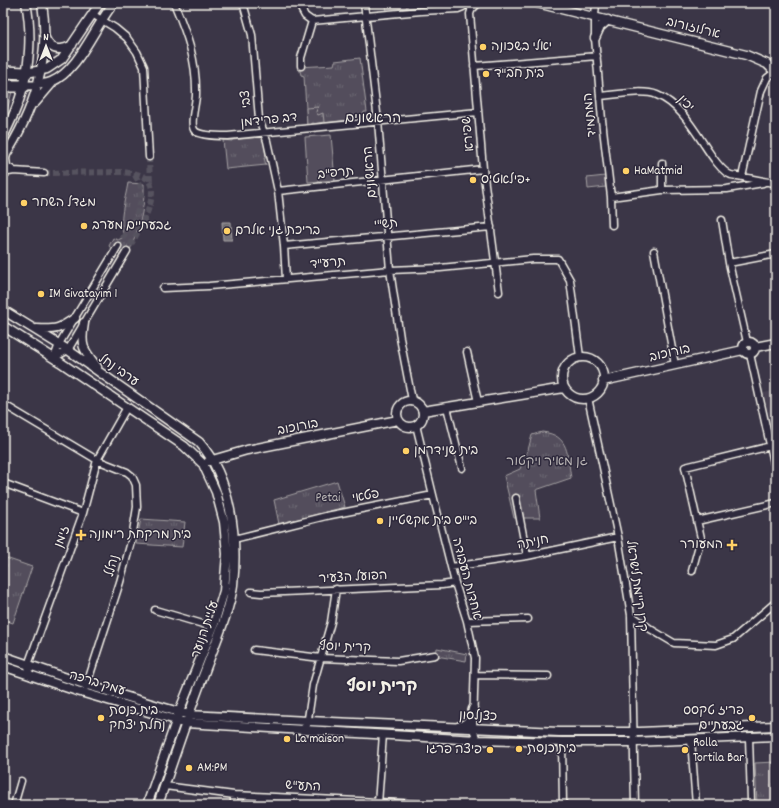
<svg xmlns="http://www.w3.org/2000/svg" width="779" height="808" font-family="Dekko,'Playpen Sans Hebrew',sans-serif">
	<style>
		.built { fill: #484352 }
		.grass { fill: url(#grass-tufts); stroke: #a4a0a2 }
		.forest { fill: url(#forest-firs); stroke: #a4a0a2 }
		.pitch { fill: #534e5c; stroke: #a4a0a2 }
		.water { fill: url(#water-waves); stroke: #aaa6a7 }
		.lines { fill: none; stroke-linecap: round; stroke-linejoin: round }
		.minor-tunnel { stroke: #57525f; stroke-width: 6; stroke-dasharray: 6 3; stroke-linecap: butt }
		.minor-casing { stroke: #f4f1e8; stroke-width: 9 }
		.tertiary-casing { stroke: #f4f1e8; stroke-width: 11 }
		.motorway-casing { stroke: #f4f1e8; stroke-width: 14 }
		.minor { stroke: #2f2a3d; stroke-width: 6 }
		.tertiary { stroke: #2f2a3d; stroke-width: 8 }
		.motorway { stroke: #2f2a3d; stroke-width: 11 }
		.poi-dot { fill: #ffd166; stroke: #2f2a3d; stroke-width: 1.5 }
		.labels { text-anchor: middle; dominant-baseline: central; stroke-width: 3; stroke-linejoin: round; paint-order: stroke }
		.street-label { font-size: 13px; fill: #f4f1e8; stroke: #2f2a3d }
		.poi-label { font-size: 13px; fill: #f4f1e8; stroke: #2f2a3d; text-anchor: start }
		.park-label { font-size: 13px; fill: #bcb8b7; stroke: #2f2a3d }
		.neighbourhood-label { font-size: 14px; fill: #f4f1e8; stroke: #2f2a3d }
		.district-label { font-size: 17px; font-weight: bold; fill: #f4f1e8; stroke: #2f2a3d }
	</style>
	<defs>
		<pattern id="grass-tufts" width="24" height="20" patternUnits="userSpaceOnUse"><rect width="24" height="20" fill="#534e5c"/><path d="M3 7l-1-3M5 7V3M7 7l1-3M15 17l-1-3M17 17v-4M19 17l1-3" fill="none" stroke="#6c6873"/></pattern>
		<pattern id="forest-firs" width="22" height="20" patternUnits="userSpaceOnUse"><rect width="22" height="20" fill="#534e5c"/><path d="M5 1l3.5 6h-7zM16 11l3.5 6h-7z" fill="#6c6873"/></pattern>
		<pattern id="water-waves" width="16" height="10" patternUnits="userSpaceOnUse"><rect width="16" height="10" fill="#78747b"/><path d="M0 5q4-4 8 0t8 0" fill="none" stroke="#636063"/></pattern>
	</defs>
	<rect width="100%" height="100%" fill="#3b3647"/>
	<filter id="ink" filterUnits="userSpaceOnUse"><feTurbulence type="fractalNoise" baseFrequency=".025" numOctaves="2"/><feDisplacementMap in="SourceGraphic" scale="8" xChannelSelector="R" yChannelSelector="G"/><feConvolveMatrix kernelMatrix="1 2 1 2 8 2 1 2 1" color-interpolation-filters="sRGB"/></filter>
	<g filter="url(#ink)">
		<path class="built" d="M776 390V432L773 433 764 393Z"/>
		<path class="grass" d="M387 3H407V8L387 11 386 6Z
			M360 58 367 112H364L363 117 356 119 307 125 304 76 301 75 299 67 334 65 335 61Z
			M3 88H13L3 126Z
			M261 137 264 140 266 158H264L266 165 226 169 223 140 232 141V140Z
			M605 176 606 187 588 189 587 178Z
			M128 183 144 184C145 213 138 231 127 257 119 256 115 253 109 246L113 238 118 240 124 237C118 220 125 201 128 183Z
			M542 432C570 435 567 455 571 478L536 490 540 518H514L504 476 520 469 528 450 532 435Z
			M337 481 345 507 279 524 274 500Z
			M141 519 185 522 182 547 136 544Z
			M3 557 32 567 13 623 4 620 3 622Z
			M437 648 467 654 466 661 436 656Z
			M776 762V805H757L755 763Z"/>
		<path class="forest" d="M319 107 317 109 316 112 318 115 323 113 324 122 307 125 306 108Z"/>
		<path class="pitch" d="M331 135 335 180 308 182 305 137Z"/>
		<path class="water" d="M222 222H231L232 240H223Z"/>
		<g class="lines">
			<path class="minor-tunnel" d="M149 157 150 184
				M44 173 122 172C130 173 142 173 148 180 162 195 135 237 127 251
				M118 246C128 229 144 208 141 188 140 182 136 178 134 173"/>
			<g class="minor-casing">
				<path id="minor" d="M174 3C187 34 197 61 196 95 196 104 189 125 195 131 200 136 221 136 228 136L478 112
					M243 3 252 35 259 119 267 141 278 191 284 246 286 279
					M298 3 305 16 312 21 301 58V66
					M364 3 378 121 390 270 400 338 412 400
					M596 3 595 16V38L602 120 611 197 612 225
					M473 5 470 14 483 169 499 292
					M92 14 115 28 127 38 137 52 144 67 149 157
					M312 21 421 11 458 9 463 7 466 3
					M474 66 597 56
					M600 96C616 95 642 89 657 95 685 106 700 142 717 163 721 168 725 173 731 175 735 176 739 176 743 177 754 179 765 182 776 183
					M7 154 6 159 7 166 14 171
					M3 173 14 171 44 173
					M742 177 761 91 767 78 776 71
					M662 190V163
					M278 191 483 169
					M611 197 662 190 727 189 763 183
					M722 220 729 263 747 342
					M284 246 491 227
					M654 251 675 365
					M729 263 776 254
					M163 288 209 286 390 270 440 268 533 259H558L570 280 580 357
					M467 352 478 402
					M750 354 776 472
					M54 358 68 350 127 251
					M54 358 59 344 118 246
					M588 398 618 537 631 615 635 805
					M3 404 97 460 127 472 132 476 136 485 137 507 132 538 120 582 86 687
					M447 407 462 468
					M416 425 433 495 455 583 467 621 475 658 473 729 477 740
					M3 483 83 513
					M516 498 527 556
					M697 521 776 503
					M234 539 326 516 433 495
					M451 567 527 556 618 537
					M692 571 701 538 685 467 771 446
					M251 592 261 593 442 585 455 583
					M155 610 213 627
					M631 615 652 630 674 643 716 645 733 639 776 602
					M467 621 528 619
					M254 650 321 658 398 661 435 655
					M475 675 548 676
					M32 677 29 672 28 665 83 513 97 460 127 407
					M302 729 307 725 313 685 331 622 336 589
					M749 737 751 801
					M691 740 696 805
					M562 742 563 805
					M165 786 234 795 441 805
					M234 795V805
					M378 804 383 734
					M14 805 21 781"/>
			</g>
			<g class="tertiary-casing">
				<path id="tertiary" d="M537 3 746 55 767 64 776 73
					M472 8 477 3
					M44 35C48 49 59 53 72 45
					M595 38 600 27 608 20
					M26 73 47 69 62 59 100 3
					M24 86C33 85 43 85 51 82 79 71 95 25 114 3
					M35 103 53 82
					M3 137C10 123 17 109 21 94 30 67 32 32 26 3
					M3 159C34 111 51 61 42 3
					M3 310 68 350 199 442C231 478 238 538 233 585 230 611 214 646 205 671 188 715 173 760 158 805
					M84 323C80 346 83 349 97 367
					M3 326 60 362 184 446 203 464 216 492 224 522 227 554 224 591 213 627 181 707 147 805
					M37 329C56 330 60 329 75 318
					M743 348a6 6 0 1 1 12 0a6 6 0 1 1-12 0Z
					M755 347 776 343
					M562 378a21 21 0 1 1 42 0a21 21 0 1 1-42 0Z
					M603 381 743 350
					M397 414a13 13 0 1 1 26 0a13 13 0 1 1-26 0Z
					M423 411 564 388
					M209 461 247 450 398 420
					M3 656 87 685 189 715 308 721 559 732H640L776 726
					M3 666 77 691 186 723 477 740 562 742H633L776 736
					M458 727C468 725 471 718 473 709"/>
			</g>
			<g class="motorway-casing">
				<path id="motorway" d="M3 72 26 73
					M3 86H24"/>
			</g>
			<use href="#minor" class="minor"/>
			<use href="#tertiary" class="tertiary"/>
			<use href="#motorway" class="motorway"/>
		</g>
	</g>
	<g class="poi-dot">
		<circle cx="483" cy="47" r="4"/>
		<circle cx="486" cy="74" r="4"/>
		<circle cx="626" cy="171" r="4"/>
		<circle cx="473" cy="180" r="4"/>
		<circle cx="24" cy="203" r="4"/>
		<circle cx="84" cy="226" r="4"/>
		<circle cx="227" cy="231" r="4"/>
		<circle cx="41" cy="294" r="4"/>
		<circle cx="406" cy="451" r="4"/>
		<circle cx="380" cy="521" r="4"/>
		<path d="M79 529h4v4h4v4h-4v4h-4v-4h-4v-4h4z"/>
		<path d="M730 539h4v4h4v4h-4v4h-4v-4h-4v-4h4z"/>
		<circle cx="101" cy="718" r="4"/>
		<circle cx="752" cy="718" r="4"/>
		<circle cx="287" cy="739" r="4"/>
		<circle cx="519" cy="749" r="4"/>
		<circle cx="490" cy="750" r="4"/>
		<circle cx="685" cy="750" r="4"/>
		<circle cx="189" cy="768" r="4"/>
	</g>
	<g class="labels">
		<g class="street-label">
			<text transform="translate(693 29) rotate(14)">ארלוזורוב</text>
			<text transform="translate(247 99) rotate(-95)">צבי</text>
			<text transform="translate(685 104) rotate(46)">יכין</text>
			<text transform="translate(591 115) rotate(-96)">המתמיד</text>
			<text transform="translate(269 121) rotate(-6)">דב פרידמן</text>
			<text transform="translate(469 134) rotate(-96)">שפירא</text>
			<text transform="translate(371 172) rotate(-95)">הראשונים</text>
			<text transform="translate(336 174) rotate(-6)">תרפ"ב</text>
			<text transform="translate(386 225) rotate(-5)">תש"י</text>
			<text transform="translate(328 264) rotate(-5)">תרע"ד</text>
			<text transform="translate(670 354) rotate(-13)">בורוכוב</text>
			<text transform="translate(118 371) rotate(35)">ערבי נחל</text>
			<text transform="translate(298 428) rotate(-11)">בורוכוב</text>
			<text transform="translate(366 497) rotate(-11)">פטאי</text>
			<text transform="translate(63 537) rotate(-70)">זימן</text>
			<text transform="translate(533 543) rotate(-11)">חניתה</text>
			<text transform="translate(113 566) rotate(-75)">נהלל</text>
			<text transform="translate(353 578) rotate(-3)">הפועל הצעיר</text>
			<text transform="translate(466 579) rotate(75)">אחדות העבודה</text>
			<text transform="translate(636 586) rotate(82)">קרן קיימת לישראל</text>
			<text transform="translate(206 630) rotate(-71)">עליית הנוער</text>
			<text transform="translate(345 648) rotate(2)">קרית יוסף</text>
			<text transform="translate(97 684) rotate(17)">עמק ברכה</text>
			<text transform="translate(478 717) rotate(2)">כצנלסון</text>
			<text transform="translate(303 787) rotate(3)">התע"ש</text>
		</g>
		<g class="poi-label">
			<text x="491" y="47">יאלי בשכונה</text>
			<text x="494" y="74">בית חב"ד</text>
			<text x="634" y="171">HaMatmid</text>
			<text x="481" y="180">פילאטיס+</text>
			<text x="32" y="203">מגדל השחר</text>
			<text x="92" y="226">גבעתיים מערב</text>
			<text x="235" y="231">בריכת גני אלרם</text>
			<text x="49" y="294">IM Givatayim 1</text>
			<text x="414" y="451">בית שנידרמן</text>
			<text x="388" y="521">בי"ס בית אקשטיין</text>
			<text x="89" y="535">בית מרקחת רימונה</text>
			<text x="723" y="545" text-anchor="end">המעורר</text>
			<text x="109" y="711">בית כנסת<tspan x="109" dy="15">נחלת יצחק</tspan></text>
			<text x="744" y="711" text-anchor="end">פריז טקסס<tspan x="744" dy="15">גבעתיים</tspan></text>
			<text x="295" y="739">La maison</text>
			<text x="693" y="743">Rolla<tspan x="693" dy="15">Tortila Bar</tspan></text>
			<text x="527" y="749">בית כנסת</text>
			<text x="482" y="750" text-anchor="end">פיצה פרגו</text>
			<text x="197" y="768">AM:PM</text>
		</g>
		<g class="park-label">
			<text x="547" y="462">גן מאיר ויקטור</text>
			<text x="328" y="498">Petai</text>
		</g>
		<g class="neighbourhood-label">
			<text x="373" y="119">הראשונים</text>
		</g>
		<g class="district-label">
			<text x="382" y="688">קרית יוסף</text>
		</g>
	</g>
	<rect width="779" height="808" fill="none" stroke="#2f2a3d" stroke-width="16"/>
	<rect x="8" y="8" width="763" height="792" fill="none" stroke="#f4f1e8" stroke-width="1.5" filter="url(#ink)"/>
	<g transform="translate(46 46)" stroke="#2f2a3d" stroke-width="3" paint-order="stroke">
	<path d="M0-3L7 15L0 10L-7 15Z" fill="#f4f1e8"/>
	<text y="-6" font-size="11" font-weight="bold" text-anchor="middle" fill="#f4f1e8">N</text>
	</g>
</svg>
